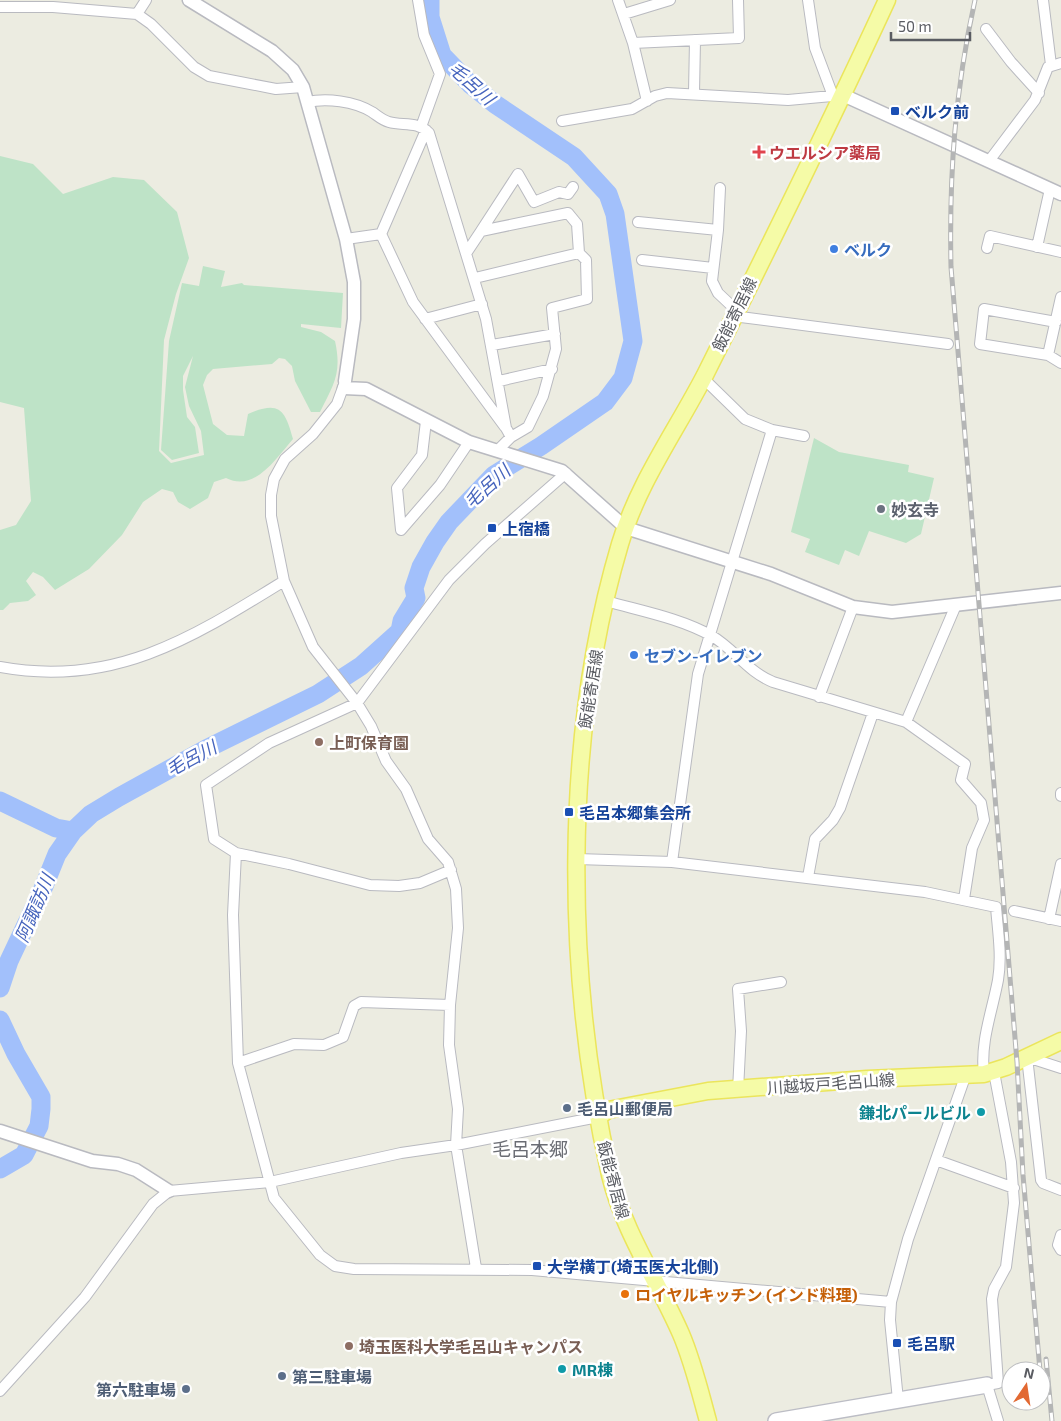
<svg xmlns="http://www.w3.org/2000/svg" width="1061" height="1421" font-family="'Exo 2','Noto Sans JP',sans-serif">
	<style>
		.green { fill: #bee3c7 }
		.lines { fill: none; stroke-linecap: round; stroke-linejoin: round }
		.river { stroke: #a2c0fb; stroke-width: 19 }
		.minor-casing { stroke: #b9bac0; stroke-width: 12 }
		.tertiary-casing { stroke: #b9bac0; stroke-width: 15 }
		.secondary-casing { stroke: #bcbdc5; stroke-width: 18 }
		.primary-casing { stroke: #ebe55c; stroke-width: 19 }
		.minor { stroke: #fff; stroke-width: 10 }
		.tertiary { stroke: #fff; stroke-width: 12 }
		.secondary { stroke: #fff; stroke-width: 15 }
		.primary { stroke: #f5fba7; stroke-width: 16 }
		.rail-casing { stroke: #b4b5b5; stroke-width: 5 }
		.rail { stroke: #fff; stroke-width: 3; stroke-dasharray: 9; stroke-linecap: butt }
		.transit-dot { fill: #1a4fb4; stroke: #fff; stroke-width: 2 }
		.health-dot { fill: #e0444e; stroke: #fff; stroke-width: 2 }
		.shop-dot { fill: #3f7fe0; stroke: #fff; stroke-width: 2 }
		.worship-dot { fill: #6b7280; stroke: #fff; stroke-width: 2 }
		.education-dot { fill: #8d6e63; stroke: #fff; stroke-width: 2 }
		.service-dot { fill: #5c6f8a; stroke: #fff; stroke-width: 2 }
		.culture-dot { fill: #0f9aa8; stroke: #fff; stroke-width: 2 }
		.food-dot { fill: #e8710a; stroke: #fff; stroke-width: 2 }
		.labels { text-anchor: middle; dominant-baseline: central; stroke-width: 5; stroke-linejoin: round; paint-order: stroke }
		.transit-label { font-size: 16px; font-weight: bold; fill: #164399; stroke: #fff; text-anchor: start }
		.health-label { font-size: 16px; font-weight: bold; fill: #be3a42; stroke: #fff; text-anchor: start }
		.shop-label { font-size: 16px; font-weight: bold; fill: #366cbe; stroke: #fff; text-anchor: start }
		.street-label { font-size: 16px; fill: #5a5c62; stroke: #fff }
		.worship-label { font-size: 16px; font-weight: bold; fill: #5b616d; stroke: #fff; text-anchor: start }
		.education-label { font-size: 16px; font-weight: bold; fill: #785e54; stroke: #fff; text-anchor: start }
		.service-label { font-size: 16px; font-weight: bold; fill: #4e5e75; stroke: #fff; text-anchor: start }
		.culture-label { font-size: 16px; font-weight: bold; fill: #0d838f; stroke: #fff; text-anchor: end }
		.food-label { font-size: 16px; font-weight: bold; fill: #c56008; stroke: #fff; text-anchor: start }
		.water-label { font-size: 18px; font-style: italic; fill: #4664bd; stroke: #fff }
		.quarter-label { font-size: 19px; fill: #6b6d74; stroke: #fff }
	</style>
	<rect width="100%" height="100%" fill="#ecece1"/>
	<path class="green" d="M0 156 33 164 63 194 113 177 144 180 177 212 189 258 176 294 164 340 159 451 171 463 204 455 201 431 189 406 185 387 193 356 183 376V390L187 417 195 427 199 453 172 460 161 450 169 341 182 283 199 286 203 266 225 271 221 287 242 283 244 285 343 293 341 328 301 324V327L321 332 335 341C342 373 334 384 320 412H311L295 381 292 366 285 359 279 358 272 364 213 369 207 375 203 385 213 424 227 435 244 436 248 414C280 400 285 410 293 439 277 457 255 493 226 478L214 482 208 498 190 509 178 502 173 492 162 489 143 502 122 535 89 569 55 590 43 577 33 572 26 581 36 595 28 601 10 603 3 610H0V530L16 525 31 501 24 408 0 402Z
		M814 438 839 452 909 465 908 472 934 478 921 534 906 543 869 531 859 556 845 550 839 565 805 552 810 539 791 532Z"/>
	<g class="lines">
		<path class="river" d="M0 801 56 828 73 831
			M0 988 9 961 42 891 57 854 73 831 91 814 119 797 206 749 318 694 361 666 400 631 402 621 416 598 414 588 421 567 435 542 449 522 494 475 541 446 605 402 623 378 633 341 615 214 608 194 574 157 495 104 470 84 442 55 430 17V0
			M0 1020 16 1054 41 1097V1109L39 1126 24 1155 0 1169"/>
		<g class="minor-casing">
			<path id="minor" d="M418 0 424 35 440 74 421 127
				M618 0 633 43 647 101
				M808 0 815 48 833 96
				M1043 0 1051 65
				M0 7H53L137 14 151 24 194 67 209 76 276 89 303 87
				M137 14 146 0
				M624 14 670 0
				M986 29 1011 62 1039 93
				M633 43 739 38 738 0
				M694 93 695 40
				M307 102C327 98 354 101 372 112 378 116 382 120 389 122 402 126 418 121 429 133L486 319 506 428 511 437
				M562 121 632 109 655 96 667 93 788 100 843 95
				M426 130 381 234 413 302 505 427
				M989 161 1035 100 1048 67 1061 63
				M720 188 718 230 712 281 718 293 736 310
				M638 222 718 230
				M346 239 381 234
				M1037 247 1050 189
				M987 248 990 236 1061 252
				M467 252 481 231
				M642 260 713 268
				M475 278 579 253
				M733 316 948 344
				M425 319 482 304
				M1056 322 984 309 980 344 1048 355 1061 297
				M492 345 555 334
				M1048 355 1061 363
				M703 378 745 419 772 430 804 436
				M499 381 552 369
				M345 382 337 404 313 434 285 459 274 479 271 495V516L284 581 313 647 357 703 371 726 386 761 406 789 428 839 448 862 456 889 458 928 450 1005 449 1045 458 1109 456 1145 476 1268
				M426 421 422 455 397 488 401 530 440 485 469 442
				M498 450 511 437 528 427 543 396 556 349 552 308 587 299 586 260 579 253 577 224 568 213 481 231 518 174 534 202 559 192 568 194 573 187
				M566 473 485 544 449 580 357 703 269 743 206 785 214 839 236 853 233 915 238 1063 274 1198 320 1255 335 1266 354 1269 532 1270 891 1302
				M606 601C641 611 680 618 712 636 734 649 748 672 773 682L906 722 965 764 961 780 981 803 984 820 972 848 964 899
				M0 667C113 688 192 638 284 581
				M819 697 853 607
				M906 722 956 605
				M1061 793V796
				M236 853 289 864 370 885 399 886 420 883 451 870
				M577 859 672 862 925 892 996 907C998 932 1002 956 998 980 992 1012 980 1042 984 1074
				M672 862 698 674 772 430
				M808 877 815 839 833 820 840 808 873 713
				M1014 911 1061 921
				M1049 919 1061 864
				M238 1063 294 1044 324 1045 343 1037 354 1006 361 1002 450 1005
				M1061 1068 1027 1057 1041 1180 1043 1183 1061 1190
				M994 1072 1011 1162 1014 1203 1006 1267 994 1289 992 1299 998 1383 987 1385 998 1421
				M738 1090 741 1031 738 989 781 982
				M936 1160 1014 1188
				M1061 1235 1058 1245 1061 1250
				M0 1391 85 1297 153 1204 169 1191 270 1182 401 1153 456 1145 598 1117
				M898 1400 890 1320 891 1302 908 1239 965 1077"/>
		</g>
		<g class="tertiary-casing">
			<path id="tertiary" d="M189 0 272 51 293 70 303 87 346 239 354 282V319L345 381
				M843 95 1061 194
				M344 388 366 389 469 442 562 471 626 528 771 574 853 607 892 612 1061 593
				M0 1131 92 1161 118 1164 136 1170 169 1191"/>
		</g>
		<g class="secondary-casing">
			<path id="secondary" d="M776 1421 987 1385"/>
		</g>
		<g class="primary-casing">
			<path id="primary" d="M598 1117 608 1110 708 1091 867 1079 984 1074 1006 1067 1061 1041
				M708 1421C700 1392 693 1362 681 1334 658 1281 624 1233 610 1175 565 978 562 739 620 544 638 483 676 431 705 375 767 251 829 126 887 0"/>
		</g>
		<use href="#minor" class="minor"/>
		<use href="#tertiary" class="tertiary"/>
		<use href="#secondary" class="secondary"/>
		<use href="#primary" class="primary"/>
		<g class="rail-casing">
			<path id="rail" d="M975 0C955 90 949 175 951 267L1017 1062 1023 1175 1040 1371
				M1046 1359 1052 1421"/>
		</g>
		<use href="#rail" class="rail"/>
	</g>
	<g class="transit-dot">
		<rect x="890" y="106" width="10" height="10" rx="2.5"/>
		<rect x="487" y="523" width="10" height="10" rx="2.5"/>
		<rect x="564" y="807" width="10" height="10" rx="2.5"/>
		<rect x="532" y="1261" width="10" height="10" rx="2.5"/>
		<rect x="892" y="1338" width="10" height="10" rx="2.5"/>
	</g>
	<path class="health-dot" d="M756.5 144.5h5v5h5v5h-5v5h-5v-5h-5v-5h5z"/>
	<g class="shop-dot">
		<circle cx="834" cy="249" r="5"/>
		<circle cx="634" cy="655" r="5"/>
	</g>
	<circle class="worship-dot" cx="881" cy="509" r="5"/>
	<g class="education-dot">
		<circle cx="319" cy="742" r="5"/>
		<circle cx="349" cy="1346" r="5"/>
	</g>
	<g class="service-dot">
		<circle cx="567" cy="1108" r="5"/>
		<circle cx="282" cy="1376" r="5"/>
		<circle cx="186" cy="1389" r="5"/>
	</g>
	<g class="culture-dot">
		<circle cx="981" cy="1112" r="5"/>
		<circle cx="562" cy="1369" r="5"/>
	</g>
	<circle class="food-dot" cx="625" cy="1294" r="5"/>
	<g class="labels">
		<g class="transit-label">
			<text x="905" y="111">ベルク前</text>
			<text x="502" y="528">上宿橋</text>
			<text x="579" y="812">毛呂本郷集会所</text>
			<text x="547" y="1266">大学横丁(埼玉医大北側)</text>
			<text x="907" y="1343">毛呂駅</text>
		</g>
		<g class="health-label">
			<text x="769" y="152">ウエルシア薬局</text>
		</g>
		<g class="shop-label">
			<text x="844" y="249">ベルク</text>
			<text x="644" y="655">セブン-イレブン</text>
		</g>
		<g class="street-label">
			<text transform="translate(734 314) rotate(-64)">飯能寄居線</text>
			<text transform="translate(590 689) rotate(-81)">飯能寄居線</text>
			<text transform="translate(831 1083) rotate(-4)">川越坂戸毛呂山線</text>
			<text transform="translate(614 1180) rotate(75)">飯能寄居線</text>
		</g>
		<g class="worship-label">
			<text x="891" y="509">妙玄寺</text>
		</g>
		<g class="education-label">
			<text x="329" y="742">上町保育園</text>
			<text x="359" y="1346">埼玉医科大学毛呂山キャンパス</text>
		</g>
		<g class="service-label">
			<text x="577" y="1108">毛呂山郵便局</text>
			<text x="292" y="1376">第三駐車場</text>
			<text x="176" y="1389" text-anchor="end">第六駐車場</text>
		</g>
		<g class="culture-label">
			<text x="971" y="1112">鎌北パールビル</text>
			<text x="572" y="1369" text-anchor="start">MR棟</text>
		</g>
		<g class="food-label">
			<text x="635" y="1294">ロイヤルキッチン (インド料理)</text>
		</g>
		<g class="water-label">
			<text transform="translate(472 83) rotate(42)">毛呂川</text>
			<text transform="translate(487 486) rotate(-42)">毛呂川</text>
			<text transform="translate(191 758) rotate(-28)">毛呂川</text>
			<text transform="translate(34 908) rotate(-67)">阿諏訪川</text>
		</g>
		<g class="quarter-label">
			<text x="530" y="1148">毛呂本郷</text>
		</g>
	</g>
	<g transform="translate(1026 1386) rotate(13)"><circle r="24" fill="#ffffff" stroke="#bdbec0"/>
	<path d="M0-4L9 19L0 12L-9 19Z" fill="#e26932"/>
	<text y="-8" font-size="14" font-weight="bold" text-anchor="middle" fill="#5a5c62">N</text>
	</g>
	<path d="M891 32v8h79v-8" fill="none" stroke="#5a5c62" stroke-width="2.5"/>
	<text x="898" y="32" font-size="15" fill="#5a5c62" stroke="#ffffff" stroke-width="4" paint-order="stroke">50 m</text>
</svg>
